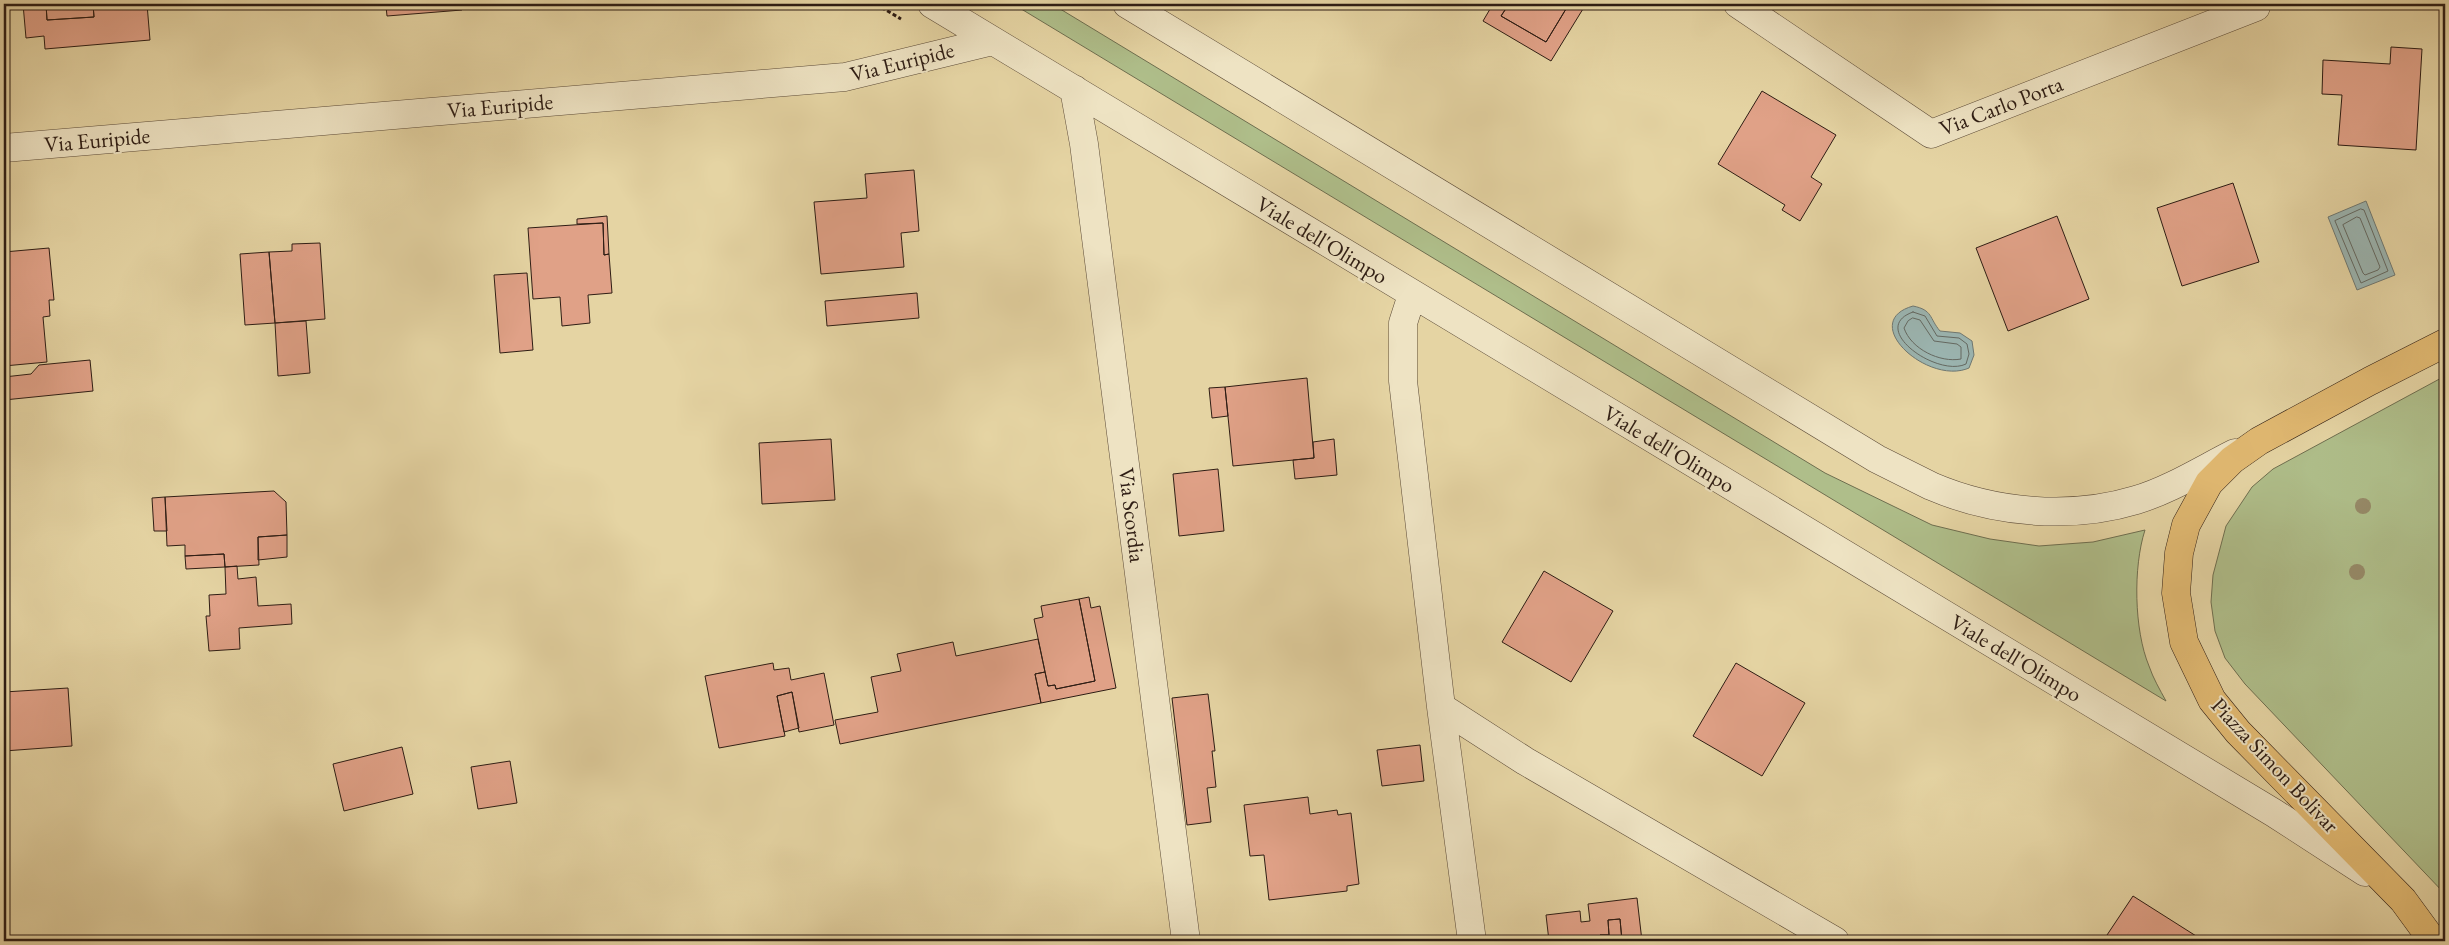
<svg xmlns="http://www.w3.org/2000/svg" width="2449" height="945" font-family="'EB Garamond',serif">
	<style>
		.green { fill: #afbe8a; stroke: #6e6e4f }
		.water { fill: #9bb5b1; stroke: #6f7872 }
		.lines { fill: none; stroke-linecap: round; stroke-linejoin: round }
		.shore { stroke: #646962; stroke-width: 1 }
		.building { fill: #e0a187; stroke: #2e1d14 }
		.minor-casing { stroke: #5c4b38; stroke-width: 29 }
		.major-casing { stroke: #2e1d14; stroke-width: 29 }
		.path { stroke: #2e1d14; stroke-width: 3; stroke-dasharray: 4 2.5; stroke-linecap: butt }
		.minor { stroke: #eee3c3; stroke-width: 28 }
		.major { stroke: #e2ba72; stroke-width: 28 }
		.tree { fill: #968a68 }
		.labels { text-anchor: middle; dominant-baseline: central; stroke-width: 4; stroke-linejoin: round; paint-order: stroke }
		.street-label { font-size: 22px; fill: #2e1d14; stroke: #eee3c3 }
	</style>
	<rect width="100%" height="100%" fill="#e5d4a3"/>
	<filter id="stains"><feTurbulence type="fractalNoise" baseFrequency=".004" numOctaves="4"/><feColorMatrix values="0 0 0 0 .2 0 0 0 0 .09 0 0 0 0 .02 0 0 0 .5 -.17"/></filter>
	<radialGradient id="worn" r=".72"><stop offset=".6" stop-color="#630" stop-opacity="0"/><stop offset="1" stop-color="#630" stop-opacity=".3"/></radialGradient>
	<path class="green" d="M1013 4H1052L1825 473 1932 525 1990 539 2039 546 2093 542 2145 530C2133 567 2134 630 2149 666 2153 678 2160 690 2166 701Z
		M2445 376V894L2245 684 2225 658 2215 631 2211 602 2213 575 2226 526 2252 487 2273 469Z"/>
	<path class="water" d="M2366 201 2395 275 2357 290 2328 217Z
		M1913 306C1933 310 1929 318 1940 331L1960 333 1972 341 1974 355 1969 368C1928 386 1857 322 1913 306Z"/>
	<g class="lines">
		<path class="shore" d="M2361 209 2364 210 2388 271 2361 283 2335 221Z
			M2357 217 2360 218 2380 267 2378 270 2365 275 2363 273 2343 225Z
			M1913 312 1925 316 1937 336 1959 338 1967 344 1969 354 1966 364C1937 378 1867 328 1913 312Z
			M1913 318 1920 320 1934 341 1957 344 1961 347V359C1940 363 1911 349 1904 328L1908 321Z"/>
	</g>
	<path class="building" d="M23 4H46L47 20 94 17 93 4H147L150 40 45 49 44 36 26 38Z
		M46 4H93L94 17 47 20Z
		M367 4H484L462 6V10L387 16 386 6 367 7Z
		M1493 4H1509L1501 16 1546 42 1569 4H1586L1551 61 1483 21Z
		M1509 4H1569L1546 42 1501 16Z
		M2391 47 2422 49 2416 150 2338 145 2342 95 2322 94 2323 60 2390 64Z
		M1762 91 1836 135 1811 177 1822 184 1800 221 1782 210 1785 205 1718 164Z
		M914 170 919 231 901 233 904 267 821 274 814 202 867 198 865 174Z
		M2233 183 2259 262 2182 286 2157 208Z
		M607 216 609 254 604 255 603 223 577 224V219Z
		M2057 216 2089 299 2008 331 1976 248Z
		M603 223 604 255 609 254 612 293 588 295 590 323 562 326 560 297 533 299 528 228Z
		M320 243 325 319 275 323 269 252 292 251V244Z
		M49 248 54 300H49L50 316 43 317 47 362 4 366V252Z
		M269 252 275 323 245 325 240 254Z
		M527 273 533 350 500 353 494 275Z
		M917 293 919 318 827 326 825 301Z
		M306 321 310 373 278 376 275 323Z
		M90 360 93 391 4 400V377L31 374 39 365Z
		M1307 378 1314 458 1233 466 1225 387Z
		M1225 387 1228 416 1212 418 1209 388Z
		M831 439 835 500 762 504 759 443Z
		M1334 439 1337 475 1295 479 1293 460 1314 458 1313 442Z
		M1218 469 1224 531 1179 536 1173 474Z
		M274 491 286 502 287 535 258 537 259 565 225 567 224 554 185 556V545L167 546 165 497Z
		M165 497 167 531H154L152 498Z
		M287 535V557L258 560V537Z
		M224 554 225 567 186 569 185 556Z
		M237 566 238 579 256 577 258 606 291 604 292 624 239 628 240 649 209 651 206 616H210L209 595 226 594 225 567Z
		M1544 571 1613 611 1571 682 1502 642Z
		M1089 597 1091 608 1100 606 1116 688 1041 703 1035 674 1045 672 1048 686 1055 685 1056 689 1095 681 1079 599Z
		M1079 599 1095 681 1056 689 1055 685 1048 686 1034 619 1043 617 1041 606Z
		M1038 639 1045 672 1035 674 1041 703 840 744 835 720 878 712 871 677 901 671 897 654 953 642 956 656Z
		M773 663 774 670 789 668 791 680 824 673 834 725 799 732 792 692 777 696 785 736 719 748 705 676Z
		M1736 663 1805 703 1762 776 1693 736Z
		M68 688 72 746 4 751V692Z
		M792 692 799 728 784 732 777 696Z
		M1208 694 1215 751H1212L1216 787 1207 788 1211 822 1187 825 1172 698Z
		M1420 745 1424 781 1382 786 1377 750Z
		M402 747 413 794 344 811 333 764Z
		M510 761 517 803 478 809 471 767Z
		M1308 797 1310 814 1337 810 1338 815 1351 813 1359 884 1347 886V891L1269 900 1264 855 1250 856 1244 805Z
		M2133 896 2204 941H2103Z
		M1637 898 1642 941H1622L1620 919 1608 920 1609 935H1600L1601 941H1549L1546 915 1580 911 1581 922 1590 921 1588 904Z
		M1620 919 1622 941H1601L1600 935H1609L1608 920Z"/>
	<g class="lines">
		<g class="minor-casing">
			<path id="minor" d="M932 4 2274 813 2365 872
				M1127 4 1877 459C1895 468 1913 477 1931 486 1994 513 2070 520 2136 500 2170 490 2203 469 2235 453
				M1738 4 1931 134 2256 7V4
				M1074 89 1084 144 1186 941
				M4 148 845 77 993 41
				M1412 295 1403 323V381L1441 707 1472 941
				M1441 707 1525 761 1835 941"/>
		</g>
		<g class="major-casing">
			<path id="major" d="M2433 941 2403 900 2238 732 2212 700 2184 642 2176 593 2179 553 2186 525 2209 483 2232 460 2259 441 2370 381 2445 343"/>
		</g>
		<path class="path" d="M876 4 901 19"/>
		<use href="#minor" class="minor"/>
		<use href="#major" class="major"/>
	</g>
	<g class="tree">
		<circle cx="2363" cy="506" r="8"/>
		<circle cx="2357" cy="572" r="8"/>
	</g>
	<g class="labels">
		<g class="street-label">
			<text transform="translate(902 62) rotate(-14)">Via Euripide</text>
			<text transform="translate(500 106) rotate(-5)">Via Euripide</text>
			<text transform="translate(2001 106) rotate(-21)">Via Carlo Porta</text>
			<text transform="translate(97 140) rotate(-5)">Via Euripide</text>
			<text transform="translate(1322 240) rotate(31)">Viale dell'Olimpo</text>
			<text transform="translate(1669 449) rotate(31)">Viale dell'Olimpo</text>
			<text transform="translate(1132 515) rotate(83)">Via Scordia</text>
			<text transform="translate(2016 658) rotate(31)">Viale dell'Olimpo</text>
			<text transform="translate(2275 765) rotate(47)">Piazza Simon Bolivar</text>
		</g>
	</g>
	<rect width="2449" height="945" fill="none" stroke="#e5d4a3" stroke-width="20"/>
	<rect x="5" y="5" width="2439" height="935" fill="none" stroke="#2e1d14" stroke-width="2.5"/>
	<rect x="10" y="10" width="2429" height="925" fill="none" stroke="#2e1d14"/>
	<rect width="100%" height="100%" filter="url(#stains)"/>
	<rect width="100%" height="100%" fill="url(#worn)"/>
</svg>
